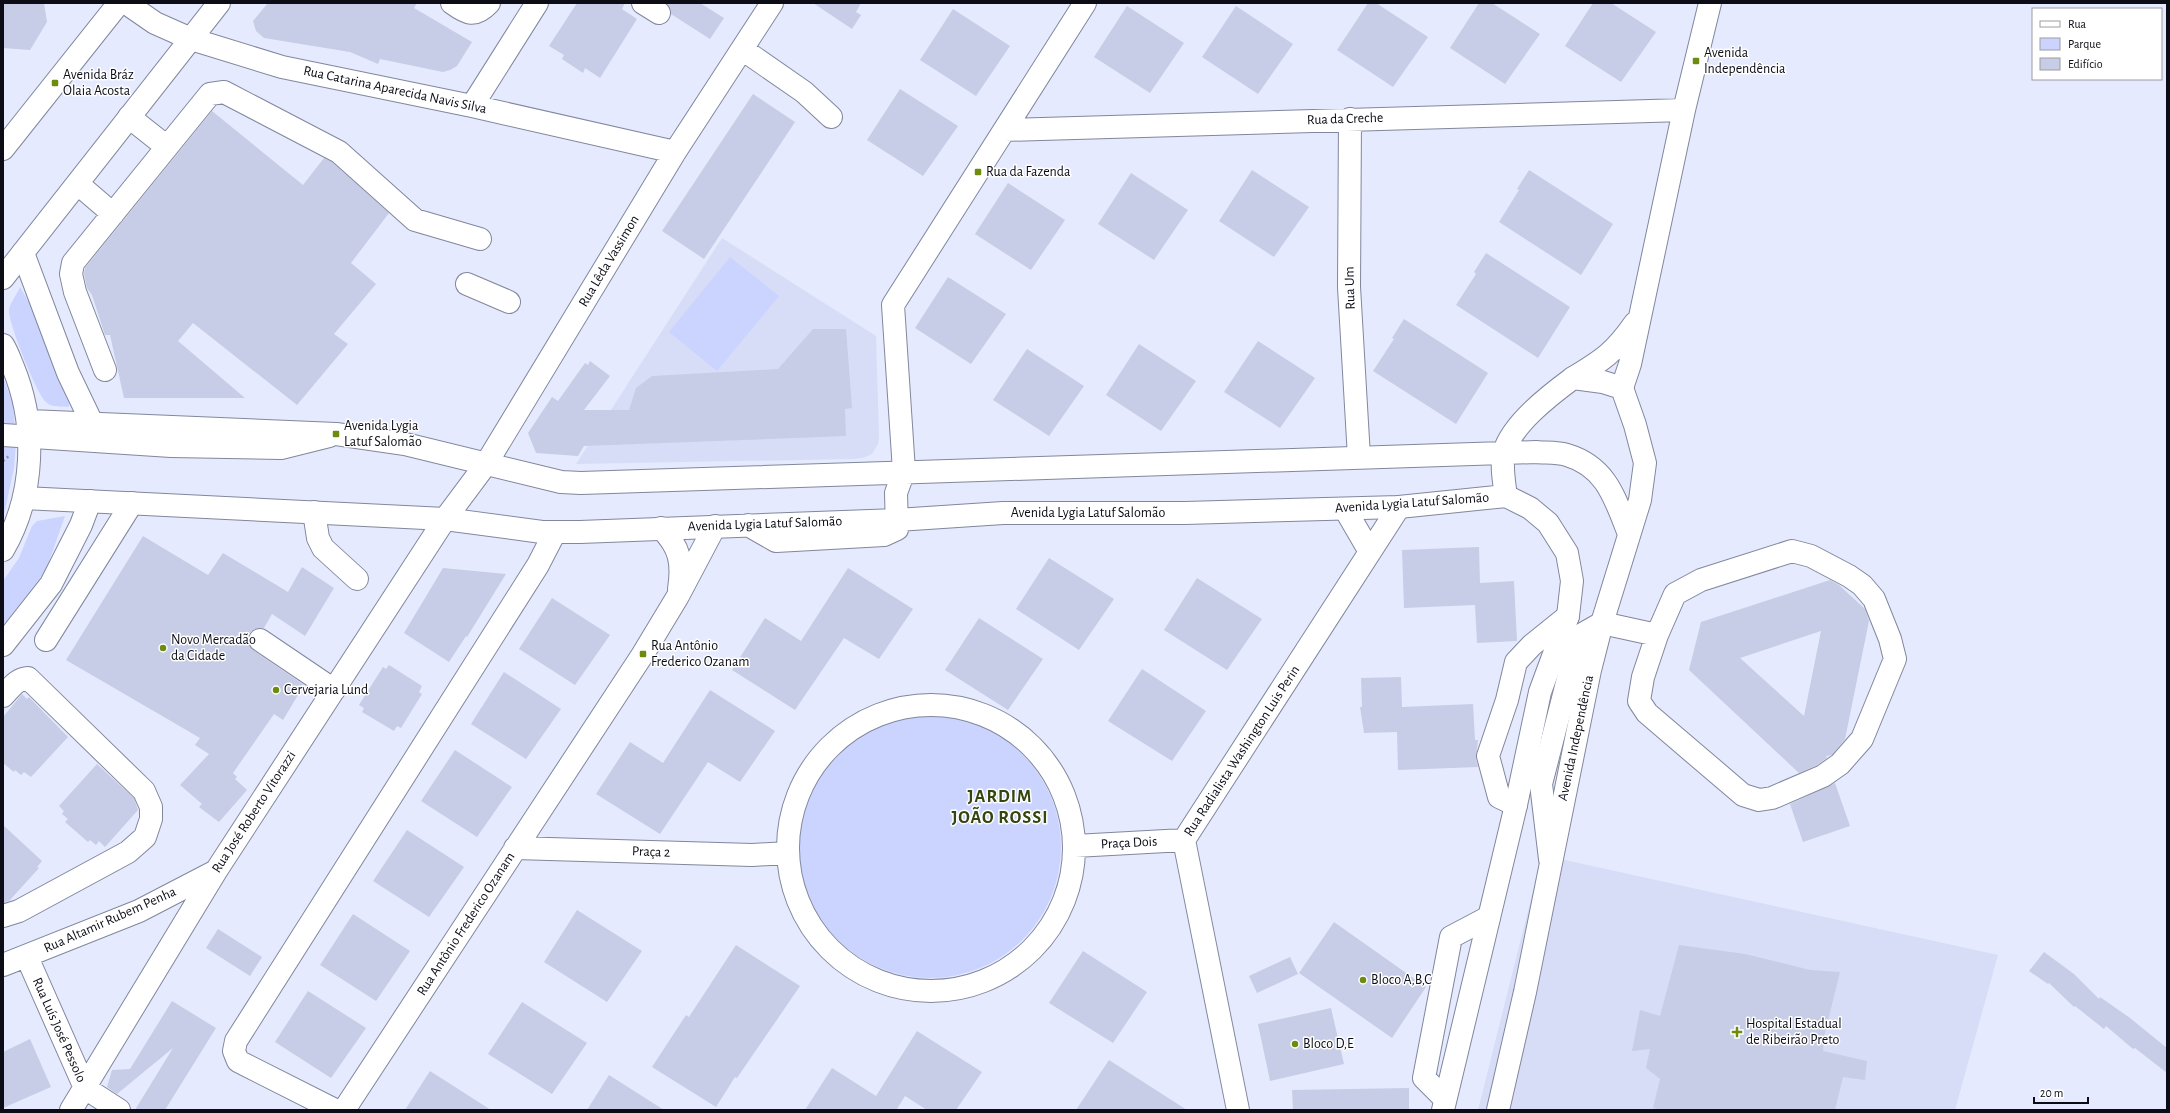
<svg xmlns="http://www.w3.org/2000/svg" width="2170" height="1113" font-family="'Alegreya Sans',sans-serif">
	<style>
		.built { fill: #d7ddf6 }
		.green { fill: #cad4fe }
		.building { fill: #c7cde6; fill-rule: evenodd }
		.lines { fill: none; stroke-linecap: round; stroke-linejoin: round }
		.minor-casing { stroke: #81879d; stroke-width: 24 }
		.major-casing { stroke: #81879d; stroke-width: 24 }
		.path { stroke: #9094a4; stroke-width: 2.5; stroke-dasharray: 2 3; stroke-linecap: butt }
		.minor { stroke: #fff; stroke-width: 22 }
		.major { stroke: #fff; stroke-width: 22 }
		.poi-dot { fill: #6d8c0f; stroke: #fff; stroke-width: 1.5 }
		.labels { text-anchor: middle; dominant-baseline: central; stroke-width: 3; stroke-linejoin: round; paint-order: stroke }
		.poi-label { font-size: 14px; fill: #0b0c15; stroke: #fff; text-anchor: start }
		.street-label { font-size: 14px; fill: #0b0c15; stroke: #fff }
		.district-label { font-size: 18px; font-weight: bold; letter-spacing: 1px; fill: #35450e; stroke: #fff }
	</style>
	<rect width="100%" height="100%" fill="#e5eafe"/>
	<path class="built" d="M722 238 876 336 879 436 878 444 872 454 863 458 853 459 576 464Z
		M1542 855 1998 955 1955 1110H1478Z"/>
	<path class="green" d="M730 257 779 296 717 371 669 332Z
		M20 287 43 326 70 392 69 407C61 406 52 408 46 402 37 395 7 320 9 309 11 302 17 294 20 287Z
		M3 377 13 404 16 443 14 468 3 519Z
		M65 516 46 570 3 626V581L19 558 32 526 37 521Z
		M799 847a131 131 0 1 1 262 0a131 131 0 1 1-262 0Z"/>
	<path class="building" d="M3 3H44L47 22 30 50 3 48Z
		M268 3H417L414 8 472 42 457 66 450 70 443 72 380 59 378 64 350 52 264 38 256 31 253 21Z
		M577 3H625L622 9 637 19 600 78 585 68 583 73 562 59 564 55 549 46Z
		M666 3H700L724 18 710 39 671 14 670 8Z
		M813 3H861L856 12 861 15 852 29Z
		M1368 3H1376L1428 37 1393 87 1337 50Z
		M1479 3H1492L1540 34 1505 84 1450 48Z
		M1593 3H1611L1656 32 1621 82 1565 46Z
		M1127 6 1184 43 1150 93 1094 57Z
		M1236 6 1293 44 1258 94 1202 57Z
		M953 9 1010 46 976 96 920 60Z
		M900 89 958 126 923 176 867 140Z
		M753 94 795 122 704 259 662 231Z
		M212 111 303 185 324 158 332 162 389 213 351 263 376 284 334 334 348 344 297 405 193 323 178 341 245 398H124L110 335H105L92 295 87 288 84 274 85 268Z
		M1252 170 1309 207 1274 257 1219 221Z
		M1529 170 1613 224 1581 275 1499 222 1519 190 1517 189Z
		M1131 173 1188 210 1154 260 1098 224Z
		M1008 183 1065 220 1031 270 975 234Z
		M1486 253 1570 307 1538 358 1456 305 1476 274 1474 272Z
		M948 277 1006 314 971 364 915 328Z
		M1404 319 1488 373 1456 424 1373 371 1394 339 1392 338Z
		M813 329H846L852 408 845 409 846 436 584 446 578 456 536 453 528 433 552 397 558 401 585 363 588 365 590 361 610 376 584 410H629L636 388 652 376 778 369Z
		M1258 341 1315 378 1280 428 1224 392Z
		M1139 344 1196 381 1161 431 1106 395Z
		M1027 349 1084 386 1049 436 993 400Z
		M143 536 208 575 223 553 288 592 302 567 334 588 305 636 272 614 264 628 255 629 249 633 248 640 253 650 304 685 283 720 274 714 233 773 237 777 235 779 247 790 219 822 199 807 202 804 180 785 209 754 195 745 200 738 66 660Z
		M1479 547 1480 583 1514 581 1517 641 1477 643 1475 605 1404 608 1402 550Z
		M1049 558 1114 599 1079 650 1016 609Z
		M443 568 506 574 467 637 466 636 449 662 404 633Z
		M848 568 913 609 879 659 844 638 795 710 732 670 765 618 801 641Z
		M1197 578 1262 619 1227 670 1164 630Z
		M1830 580 1839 585 1865 609 1869 621 1845 739 1832 755 1826 756 1827 758 1817 765 1799 773 1689 670 1701 622ZM1821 631 1804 716 1740 658Z
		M552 598 610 635 575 685 519 649Z
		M979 618 1043 659 1008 710 945 670Z
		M389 665 422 686 419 692 422 694 401 728 397 726 394 731 362 712 364 708 359 705 383 667 386 669Z
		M1142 669 1206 711 1172 761 1108 721Z
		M504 672 561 709 526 759 471 724Z
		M1401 677 1402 707 1473 704 1475 740H1478L1476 759 1478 767 1398 770 1397 732 1364 733 1360 707H1362L1361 678Z
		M710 690 775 731 740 782 708 762 660 834 596 794 630 742 663 763Z
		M22 694 27 699 29 697 68 737 31 777 24 772 21 775 15 770 14 772 3 763V717Z
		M455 750 512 787 477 837 421 801Z
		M97 764 134 798 138 810 105 847 99 841 96 845 90 840 88 842 65 822 68 819 62 814 64 811 59 806Z
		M1835 783 1850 826 1803 842 1790 804Z
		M3 825 42 861 37 867 39 868 9 901 3 903Z
		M407 830 464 867 429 917 373 881Z
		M577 910 642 951 607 1002 544 962Z
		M353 914 410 951 376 1001 320 965Z
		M1334 922 1426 987 1392 1038 1299 973Z
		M218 929 262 957 250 976 206 948Z
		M736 945 800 986 737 1078 735 1077 716 1107 652 1067 686 1015 689 1017Z
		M1679 945 1745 954 1810 970 1840 972 1824 1037 1823 1051 1867 1061 1865 1080 1843 1077 1835 1110H1663L1653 1108 1660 1079 1646 1068 1650 1049 1632 1051 1640 1010 1660 1016Z
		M1083 951 1147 992 1113 1043 1049 1003Z
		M2044 952 2074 974 2099 999 2100 997 2130 1018 2167 1048V1073L2135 1048 2133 1049 2106 1026 2104 1029 2075 1006 2074 1007 2049 983 2048 984 2029 971Z
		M1290 957 1298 974 1257 993 1249 976Z
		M308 991 366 1028 331 1078 275 1042Z
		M172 1001 216 1028 165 1110H135L173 1048 117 1094 107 1087 112 1070 130 1069Z
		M522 1002 587 1043 552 1094 488 1054Z
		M1331 1008 1344 1064 1270 1081 1258 1024Z
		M917 1031 982 1072 956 1110H927L905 1096 897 1109 898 1110H805L832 1068 876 1096Z
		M30 1039 51 1087 3 1108V1052Z
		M1109 1060 1187 1110H1076Z
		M430 1071 491 1110H405Z
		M609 1075 664 1110H587Z
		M1409 1088V1110H1293L1292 1090Z"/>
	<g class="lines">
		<g class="minor-casing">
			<path id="minor" d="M126 3 155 23 191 39 282 67 472 106 675 152
				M452 3C467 14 475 18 489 3
				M643 3 659 13
				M742 49 804 92 831 117
				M472 106 537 3
				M129 117 167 147 210 94 224 92 339 152 415 220 480 239
				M1350 119 1349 287 1359 457
				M1005 130 1684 110
				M78 184 113 214
				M23 253 68 373 92 423
				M467 284 509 302
				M105 370 75 292 71 274 73 263 167 147
				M1573 378C1603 360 1615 352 1635 323
				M1622 388 1630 364 1684 110 1710 3
				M3 435 171 446 281 448 329 436
				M904 471 893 305 1085 3
				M1345 509 1370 552
				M314 512 318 538 323 548 357 579
				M661 528C680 547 683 563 679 589
				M46 640 132 503
				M260 640 334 690
				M3 645 51 584 81 525 90 501
				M3 696C11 688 16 679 28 678L144 791 151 807V819L145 837 128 852 19 911 3 916
				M788 848a143 143 0 1 1 286 0a143 143 0 1 1-286 0Z
				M1516 805 1499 797 1488 756 1507 700 1516 662 1532 645 1568 616
				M1075 846 1184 840
				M515 848 752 855 787 853
				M1550 859 1541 784 1579 636 1602 623 1657 635 1643 677 1639 701 1647 713 1743 795 1759 800 1772 798 1823 776 1840 764 1862 739 1895 659 1890 639 1874 599 1862 585 1849 576 1811 556 1792 551 1701 580 1675 594 1657 635
				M27 957 85 1088 119 1110
				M3 965 139 911 216 871
				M1445 1099 1424 1078 1451 937 1489 917
				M71 1110 216 871 445 519 486 464 675 152 772 3
				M335 1110 238 1061 234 1051 236 1041 538 565 555 532
				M344 1110 643 654 678 596 715 526
				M1238 1110 1184 840 1399 507"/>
		</g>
		<g class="major-casing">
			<path id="major" d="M3 149 119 3
				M3 278 219 3
				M3 345C7 351 10 360 13 367 37 425 35 495 3 550
				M29 421 336 434 405 444 561 482 581 483 1536 452C1545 453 1557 452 1567 455 1607 467 1615 499 1629 534
				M24 498 445 519 542 532H580L897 520 1003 513H1185L1399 507 1506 496
				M748 525 776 541 884 535 897 529 896 493 904 471
				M1443 1110 1516 805 1540 692 1568 616 1572 581 1567 553 1548 523 1530 508 1506 496
				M1498 1110 1525 992 1590 670 1602 623 1640 500 1645 463 1635 425 1622 388 1603 382 1573 378C1550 395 1512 424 1504 452 1501 466 1504 482 1506 496"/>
		</g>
		<path class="path" d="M3 461 10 455"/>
		<use href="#minor" class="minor"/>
		<use href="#major" class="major"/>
	</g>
	<g class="poi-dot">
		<rect x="1692" y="57" width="8" height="8" rx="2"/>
		<rect x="51" y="79" width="8" height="8" rx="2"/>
		<rect x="974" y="168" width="8" height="8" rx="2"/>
		<rect x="332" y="430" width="8" height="8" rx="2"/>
		<circle cx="163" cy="648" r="4"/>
		<rect x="639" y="650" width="8" height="8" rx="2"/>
		<circle cx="276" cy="690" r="4"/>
		<circle cx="1363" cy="980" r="4"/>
		<path d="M1735 1026h4v4h4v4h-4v4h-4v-4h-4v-4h4z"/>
		<circle cx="1295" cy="1044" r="4"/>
	</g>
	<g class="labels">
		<g class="poi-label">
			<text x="1704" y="53">Avenida<tspan x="1704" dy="16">Independência</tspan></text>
			<text x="63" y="75">Avenida Bráz<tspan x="63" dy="16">Olaia Acosta</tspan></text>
			<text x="986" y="172">Rua da Fazenda</text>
			<text x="344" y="426">Avenida Lygia<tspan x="344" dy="16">Latuf Salomão</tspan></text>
			<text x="171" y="640">Novo Mercadão<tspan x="171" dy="16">da Cidade</tspan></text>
			<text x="651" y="646">Rua Antônio<tspan x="651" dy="16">Frederico Ozanam</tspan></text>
			<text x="284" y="690">Cervejaria Lund</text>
			<text x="1371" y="980">Bloco A,B,C</text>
			<text x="1746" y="1024">Hospital Estadual<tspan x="1746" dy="16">de Ribeirão Preto</tspan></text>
			<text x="1303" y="1044">Bloco D,E</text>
		</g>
		<g class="street-label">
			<text transform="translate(395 90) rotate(12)">Rua Catarina Aparecida Navis Silva</text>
			<text transform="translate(1345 119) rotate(-2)">Rua da Creche</text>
			<text transform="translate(609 261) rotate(-59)">Rua Lêda Vassimon</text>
			<text transform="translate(1350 288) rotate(-92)">Rua Um</text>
			<text transform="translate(1412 503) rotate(-4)">Avenida Lygia Latuf Salomão</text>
			<text x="1088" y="513">Avenida Lygia Latuf Salomão</text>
			<text transform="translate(765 524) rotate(-2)">Avenida Lygia Latuf Salomão</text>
			<text transform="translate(1576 738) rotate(-78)">Avenida Independência</text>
			<text transform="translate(1242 751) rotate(-57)">Rua Radialista Washington Luis Perin</text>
			<text transform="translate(254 812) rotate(-57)">Rua José Roberto Vitorazzi</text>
			<text transform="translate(1129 843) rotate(-3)">Praça Dois</text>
			<text transform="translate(651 852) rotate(2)">Praça 2</text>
			<text transform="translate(110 920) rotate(-24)">Rua Altamir Rubem Penha</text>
			<text transform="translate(466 924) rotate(-57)">Rua Antônio Frederico Ozanam</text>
			<text transform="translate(59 1030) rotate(66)">Rua Luís José Pessolo</text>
		</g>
		<g class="district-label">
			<text x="1000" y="797">JARDIM<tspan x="1000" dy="21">JOÃO ROSSI</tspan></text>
		</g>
	</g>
	<rect width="2170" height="1113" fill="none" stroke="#0b0c15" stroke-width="8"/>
	<rect x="2032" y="8" width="130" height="72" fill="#ffffff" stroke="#9d9ea1"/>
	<rect x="2040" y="21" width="20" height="6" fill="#ffffff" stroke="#9d9ea1"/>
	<text x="2068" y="28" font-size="12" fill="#0b0c15">Rua</text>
	<rect x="2040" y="38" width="20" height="12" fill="#cad4fe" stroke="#9d9ea1"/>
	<text x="2068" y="48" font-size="12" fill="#0b0c15">Parque</text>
	<rect x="2040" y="58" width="20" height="12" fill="#c7cde6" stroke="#9d9ea1"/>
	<text x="2068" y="68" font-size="12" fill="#0b0c15">Edifício</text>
	<path d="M2034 1097v6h54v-6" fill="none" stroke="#0b0c15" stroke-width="2"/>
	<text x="2040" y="1097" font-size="12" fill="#0b0c15" stroke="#ffffff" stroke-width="3" paint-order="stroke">20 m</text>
</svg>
